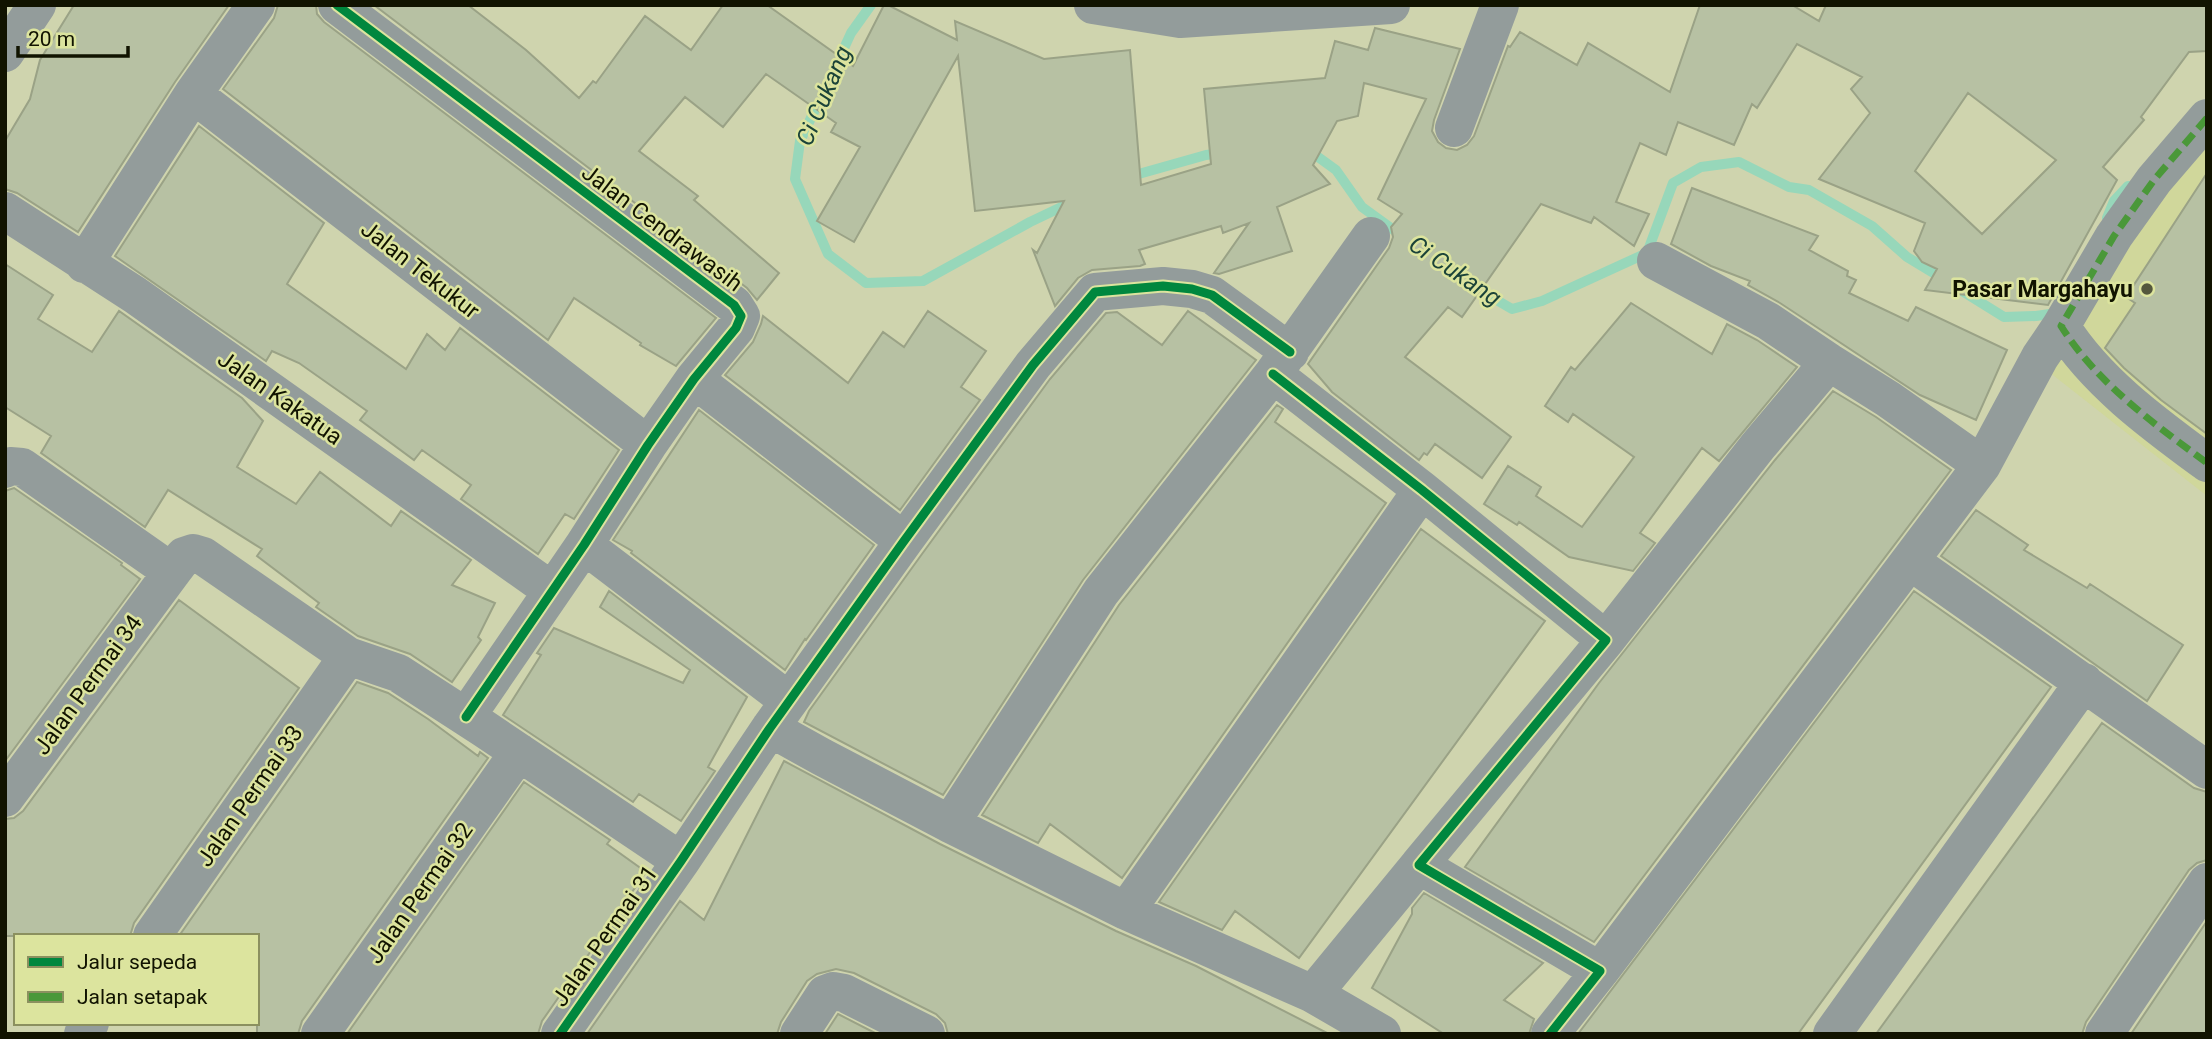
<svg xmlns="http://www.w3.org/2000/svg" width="2212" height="1039" font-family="Roboto,sans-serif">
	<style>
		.built { fill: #d0d79b }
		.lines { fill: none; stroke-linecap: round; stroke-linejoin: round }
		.stream { stroke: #97d7ba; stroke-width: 10 }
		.building { fill: #b7c1a3; stroke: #9aa286; stroke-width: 2; fill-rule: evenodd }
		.minor { stroke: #939c9b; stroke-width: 38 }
		.quiet { stroke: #4a9839; stroke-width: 7; stroke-dasharray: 14 7; stroke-linecap: butt }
		.cycleway-casing { stroke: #dce49e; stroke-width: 13 }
		.cycleway { stroke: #00873e; stroke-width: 9 }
		.poi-dot { fill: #54573d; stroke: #dce49e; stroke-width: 2.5 }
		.labels { text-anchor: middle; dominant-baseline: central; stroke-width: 5; stroke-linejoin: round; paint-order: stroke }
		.street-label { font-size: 23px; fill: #111300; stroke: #dce49e }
		.poi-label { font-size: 23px; font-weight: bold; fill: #111300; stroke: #dce49e; text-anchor: end }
		.water-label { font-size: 24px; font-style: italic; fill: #1b4339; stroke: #dce49e }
	</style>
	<rect width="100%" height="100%" fill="#cfd4ae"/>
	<path class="built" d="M2207 125V496L2049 372Z"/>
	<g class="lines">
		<path class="stream" d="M834 70 851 33 871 5
			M821 97 800 141 795 179 828 254 866 283 923 281 1030 222 1072 202
			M1307 149 1336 170 1362 207 1402 236
			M1128 177 1206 155 1224 153
			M2107 218 2114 201 2128 186
			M1469 284 1512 309 1542 301 1647 253 1673 183 1701 167 1739 162 1789 187 1809 190 1872 226 1907 257 1945 280
			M1959 289 2004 317 2036 316 2057 313"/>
	</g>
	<path class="building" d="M74 5H229L175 82 78 232 17 193 5 189V141L30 99 40 60Z
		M278 5H316L317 14 324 22 716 318 676 366 640 345 641 343 574 298 548 340 223 89 274 18Z
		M374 5H468L526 50 579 98 593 81 596 83 645 16 691 50 723 5H767L853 66 884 5H888L957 40 955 21 1044 59 1130 50 1141 185 1211 164 1204 89 1325 78 1335 41 1368 50 1375 28 1460 49 1434 120 1432 131 1438 142 1446 148 1457 150 1467 145 1474 136 1508 46 1510 47 1520 32 1577 65 1588 43 1670 92 1700 5H1792L1819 21 1826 5H2207V51L2189 52 2141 117 2144 120 2103 167 2117 180 2048 305 1925 290 1937 269 1922 262 1914 251 1925 223 1819 179 1870 113 1851 89 1862 77 1797 44 1757 108 1752 104 1734 145 1678 122 1666 155 1640 143 1616 202 1649 214 1634 246 1594 217 1591 223 1541 204 1462 317 1448 307 1405 357 1511 437 1482 478 1435 444 1427 455 1424 453 1419 460 1332 392 1308 364 1389 248 1393 237 1391 227 1402 214 1378 199 1426 99 1364 83 1358 116 1337 121 1313 165 1330 184 1277 207 1292 251 1219 274 1214 273 1249 223 1223 233 1221 226 1139 250 1145 264 1140 266 1092 270 1078 278 1055 306 1033 250 1037 253 1064 201 975 211 958 56 854 242 817 221 860 147 831 132 836 123 766 74 723 127 685 97 639 151 698 196 694 200 779 273 757 300 747 288ZM1968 93 2056 160 1982 234 1915 171Z
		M199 126 324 223 287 284 406 369 427 334 445 350 460 328 619 450 574 519 565 514 538 554 461 499 471 485 422 450 414 460 360 420 367 411 299 363 272 351 266 361 115 256Z
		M2207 173V434L2161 400 2124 368 2105 348 2135 303 2126 297Z
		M1692 188 1818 236 1809 250 1848 271 1847 276 1856 280 1849 293 1908 321 1916 307 2007 350 1976 420 1920 395 1780 303 1748 285 1750 281 1711 266 1671 244Z
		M5 264 53 295 38 319 92 352 119 311 242 398 263 421 237 467 296 504 320 472 391 526 401 511 471 560 452 585 495 603 478 637 481 640 452 682 410 654 358 636 316 607 319 603 257 556 262 549 168 490 145 527 41 453 51 436 5 407Z
		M1631 303 1712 354 1727 324 1757 340 1797 367 1719 461 1702 448 1640 533 1655 543 1633 571 1569 557 1519 522 1517 525 1484 504 1508 466 1541 487 1536 496 1582 527 1634 457 1573 414 1568 422 1545 406 1571 367 1575 370Z
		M928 311 986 351 961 387 980 400 900 510 725 375 753 342 761 324 763 316 848 383 883 332 904 347Z
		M1188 311 1256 360 1083 580 943 795 804 722 809 711 922 554 1050 379 1106 313 1117 312 1162 345Z
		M1833 391 1876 417 1951 470 1594 942 1465 867 1599 683 1775 460Z
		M1277 405 1283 409 1275 422 1386 503 1122 878 1050 824 1038 843 982 815 1119 605Z
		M699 410 874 545 806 640 805 639 785 670 631 553 632 551 613 540Z
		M14 488 122 563 121 565 140 579 5 761V491Z
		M1976 510 2028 545 2024 550 2087 588 2090 584 2183 645 2147 701 1941 556Z
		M1421 529 1545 621 1299 958 1235 911 1222 930 1159 902Z
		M609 591 747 697 708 767 715 771 681 821 639 794 633 802 503 715 541 655 537 653 554 628 683 683 690 670 600 607Z
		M1914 591 2051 687 1798 1034H1578Z
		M179 600 299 688 134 923 130 936H5V819L14 818 23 811Z
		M357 682 388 693 428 719 478 756 480 752 488 758 302 1021 298 1034H257V936H179Z
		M2102 723 2194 788 2207 792V860L2197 863 2189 870 2086 1022 2082 1034H1876Z
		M784 761 940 844 1116 931 1196 966 1329 1034H948L945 1023 936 1014 854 973 836 969 817 974 807 981 781 1022 777 1034H587L680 901 704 920Z
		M524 782 610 840 607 844 646 872 542 1021 538 1034H347Z
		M1424 893 1543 963 1504 1000 1534 1019 1529 1034H1444L1372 988 1412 914V908Z
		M2207 921V1034H2131Z
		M838 1014 877 1034H825Z"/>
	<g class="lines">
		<path class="minor" d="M337 5 734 305 741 316 736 328 694 379 648 445 584 545 466 717
			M1093 5 1180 19 1391 5
			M5 53 37 5
			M193 94 648 445
			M2207 118 2154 180 2114 236 2061 326C2096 382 2154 424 2207 463
			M1454 128 1500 5
			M5 211 135 295 551 590
			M1656 261 1768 321 1829 362
			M84 264 193 94 256 5
			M1273 374 1422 490 1606 640 1419 865 1600 971 1550 1034
			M694 379 904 541
			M5 469 10 466 22 467 172 572
			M584 545 789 701
			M1910 561 2207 770
			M1606 640 1758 446 1829 362 1888 399 1982 465
			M770 728 822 757 950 824 1126 911 1313 994 1382 1034
			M5 798 172 572 184 556 193 553 203 556 348 656 398 673 483 728 681 861
			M950 824 1101 592 1273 374 1371 236
			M1126 911 1422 490
			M152 936 348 656
			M1600 971 1982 465 2040 357 2061 326
			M1313 994 1419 865
			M83 1034 90 1023
			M320 1034 519 752
			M560 1034 681 861 770 728 904 541 1033 365 1095 292 1163 286 1192 289 1212 295 1290 352
			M799 1034 825 994 833 991 844 993 926 1034
			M1832 1034 2084 682
			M2104 1034 2207 882"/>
		<path class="quiet" d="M2207 118 2154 180 2114 236 2061 326C2096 382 2154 424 2207 463"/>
		<g class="cycleway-casing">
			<path id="cycleway" d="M337 5 734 305 741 316 736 328 694 379 648 445 584 545 466 717
				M1273 374 1422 490 1606 640 1419 865 1600 971 1550 1034
				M560 1034 681 861 770 728 904 541 1033 365 1095 292 1163 286 1192 289 1212 295 1290 352"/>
		</g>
		<use href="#cycleway" class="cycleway"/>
	</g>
	<circle class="poi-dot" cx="2147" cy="289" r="7"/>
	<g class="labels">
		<g class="street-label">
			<text transform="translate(662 228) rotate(37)">Jalan Cendrawasih</text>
			<text transform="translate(420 270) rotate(38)">Jalan Tekukur</text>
			<text transform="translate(280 398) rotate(35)">Jalan Kakatua</text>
			<text transform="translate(88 685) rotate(-54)">Jalan Permai 34</text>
			<text transform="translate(250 796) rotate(-55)">Jalan Permai 33</text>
			<text transform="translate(420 893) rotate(-55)">Jalan Permai 32</text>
			<text transform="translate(605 936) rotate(-55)">Jalan Permai 31</text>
		</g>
		<g class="poi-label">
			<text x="2133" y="289">Pasar Margahayu</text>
		</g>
		<g class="water-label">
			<text transform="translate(824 96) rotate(-67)">Ci Cukang</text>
			<text transform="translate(1455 271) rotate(34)">Ci Cukang</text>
		</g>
	</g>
	<rect width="2212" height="1039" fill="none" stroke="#111300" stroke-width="14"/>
	<rect x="14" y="934" width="245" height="91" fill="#dce49e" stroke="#8b905f" stroke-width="2"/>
	<rect x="28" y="957" width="35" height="10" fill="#00873e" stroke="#8b905f" stroke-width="2"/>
	<text x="77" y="969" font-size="21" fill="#111300">Jalur sepeda</text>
	<rect x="28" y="992" width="35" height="10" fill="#4a9839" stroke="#8b905f" stroke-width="2"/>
	<text x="77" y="1004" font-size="21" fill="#111300">Jalan setapak</text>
	<path d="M18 46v10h110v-10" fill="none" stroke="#111300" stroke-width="3.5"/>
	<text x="28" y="46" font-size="21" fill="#111300" stroke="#dce49e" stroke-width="5" paint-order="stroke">20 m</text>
</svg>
